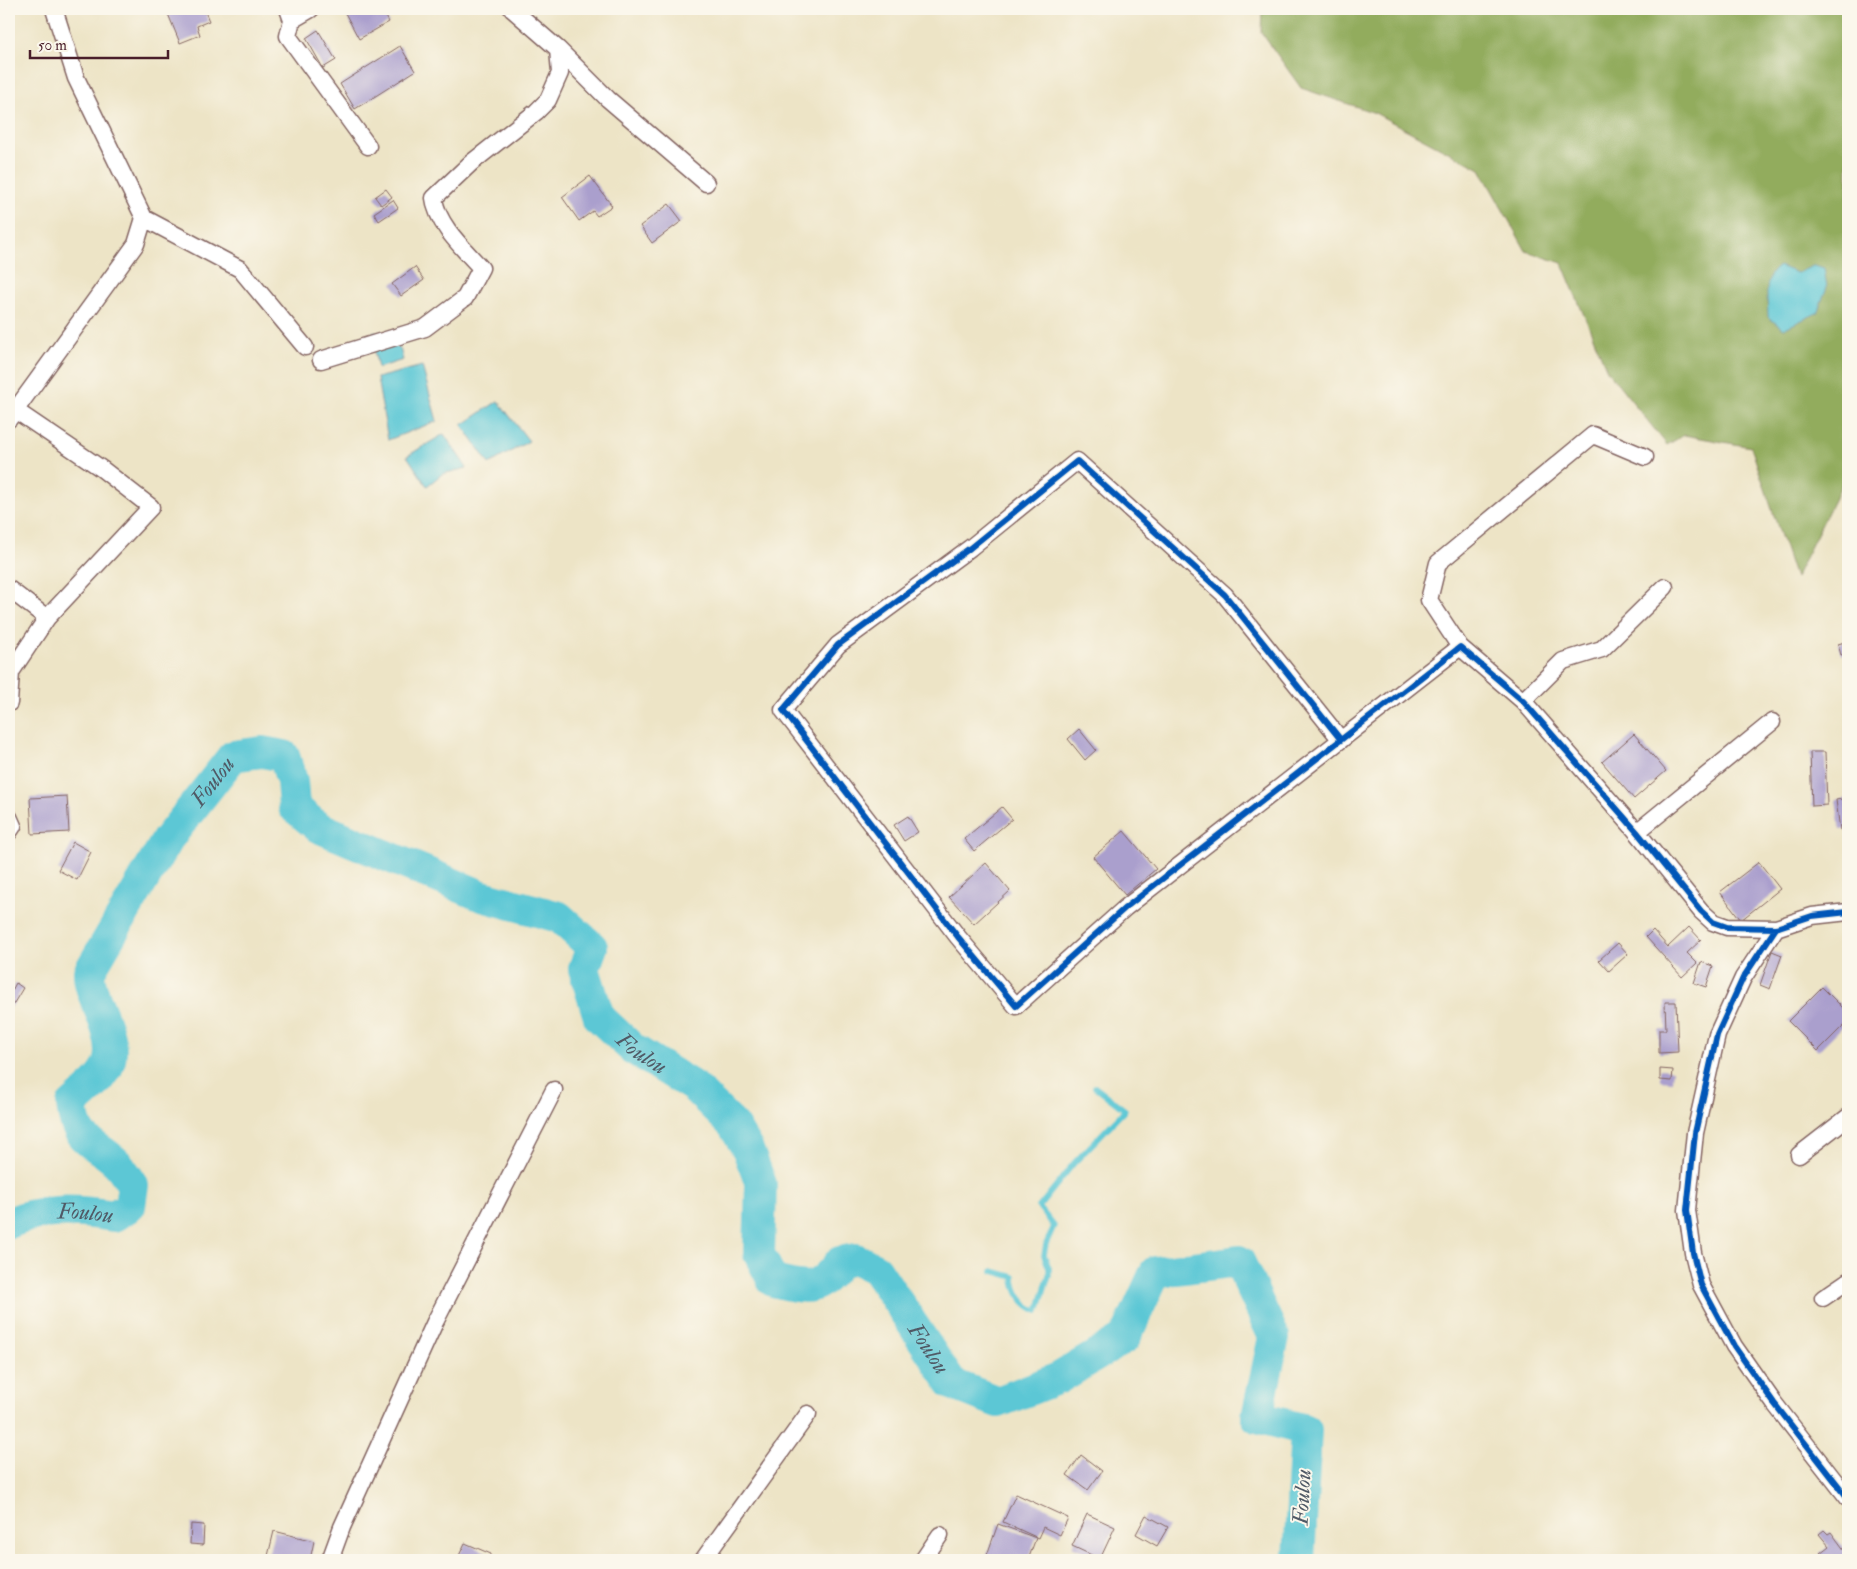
<svg xmlns="http://www.w3.org/2000/svg" width="1857" height="1569" font-family="'IM FELL Double Pica',serif">
	<style>
		.forest { fill: #92ac5d; stroke: #6e6644 }
		.water { fill: #5bc7d5; stroke: #527380 }
		.lines { fill: none; stroke-linecap: round; stroke-linejoin: round }
		.stream { stroke: #5bc7d5; stroke-width: 5.5 }
		.river { stroke: #5bc7d5; stroke-width: 32 }
		.building { fill: #aa9fcd }
		.minor-casing { stroke: #836461; stroke-width: 19 }
		.minor { stroke: #fff; stroke-width: 16 }
		.cycleway-casing { stroke: #fbf7ec; stroke-width: 9 }
		.cycleway { stroke: #0057b8; stroke-width: 6 }
		.labels { text-anchor: middle; dominant-baseline: central; stroke-width: 4; stroke-linejoin: round; paint-order: stroke }
		.water-label { font-size: 22px; font-style: italic; fill: #505a66; stroke: #fbf7ec }
	</style>
	<rect width="100%" height="100%" fill="#fbf7ec"/>
	<filter id="ink" filterUnits="userSpaceOnUse"><feTurbulence type="fractalNoise" baseFrequency=".02" numOctaves="2"/><feDisplacementMap in="SourceGraphic" scale="10" xChannelSelector="R" yChannelSelector="G"/><feConvolveMatrix kernelMatrix="1 2 1 2 8 2 1 2 1" color-interpolation-filters="sRGB"/></filter>
	<filter id="wash" filterUnits="userSpaceOnUse"><feTurbulence type="fractalNoise" baseFrequency=".0096" numOctaves="4" result="noise"/><feDisplacementMap in="SourceGraphic" scale="20" xChannelSelector="R" yChannelSelector="G"/><feGaussianBlur stdDeviation="1.12" result="paint"/><feColorMatrix in="noise" values="0 0 0 0 0 0 0 0 0 0 0 0 0 0 0 0 0 1.4 0 .05"/><feComposite in="paint" operator="in"/></filter>
	<g filter="url(#wash)">
		<rect width="100%" height="100%" fill="#ede4c6"/>
		<path class="forest" d="M1262 9H1848V472L1795 578 1751 447 1684 435 1667 445 1607 370 1562 263 1526 251 1480 169 1375 113 1301 88 1261 32Z"/>
		<path class="water" d="M1815 265 1824 268 1827 287 1817 313 1783 329 1768 317C1768 299 1762 277 1779 266L1797 273Z
			M374 331 400 348 403 360 378 368 371 337Z
			M422 366 437 421 388 440 377 378Z
			M498 401 529 441 489 464 462 425Z
			M444 434 467 468 442 474 427 486 407 456Z"/>
		<g class="lines">
			<path class="stream" d="M993 1271 1014 1277C1014 1291 1024 1307 1038 1311L1049 1275V1268L1044 1255 1046 1244 1054 1226 1039 1207 1074 1163 1125 1110 1095 1087"/>
			<path class="river" id="s1" d="M9 1223C42 1208 78 1210 114 1216L130 1206 133 1185C128 1178 123 1169 117 1163 93 1140 76 1145 72 1105 113 1069 121 1062 99 1008 94 996 89 985 89 972L167 840 233 756 262 752 284 756 292 781 294 807 318 827 482 896 559 917 592 947 584 969 599 1017 633 1049 694 1087 733 1125 748 1150 761 1184 759 1254 773 1281C810 1290 816 1292 840 1262L856 1259 876 1269 952 1384 998 1402 1059 1378 1125 1338 1155 1272 1239 1261 1274 1337 1257 1417 1306 1430 1299 1560"/>
		</g>
		<g id="blocks">
			<path class="building" d="M166 9H204L209 21 197 26 200 35 180 43Z
				M352 9H382L389 22 359 39 345 13Z
				M318 30 336 60 323 68 306 38Z
				M400 46 415 71 355 109 340 84Z
				M590 176 612 206 597 216 593 211 579 221 562 197Z
				M386 189 392 197 381 205 375 197Z
				M393 200 398 208 379 221 374 213Z
				M669 204 682 221 652 243 640 226Z
				M415 267 424 280 401 296 392 284Z
				M1848 641V653L1841 655 1838 644Z
				M1079 729 1096 750 1085 760 1068 739Z
				M1634 734 1666 771 1634 799 1602 762Z
				M1810 752H1825L1827 805 1812 806Z
				M67 796 69 832 32 834 30 798Z
				M1848 798V829L1840 830 1836 800Z
				M1002 807 1012 819 974 851 964 839Z
				M908 816 918 832 904 841 894 825Z
				M1124 831 1156 869 1125 895 1093 857Z
				M73 842 91 852 77 880 58 870Z
				M1759 862 1780 889 1741 920 1720 892Z
				M986 863 1010 891 974 924 949 897Z
				M1689 927 1701 940 1687 953 1697 963 1682 977 1646 937 1653 930 1668 947Z
				M1618 943 1628 954 1609 971 1599 960Z
				M1772 951 1782 955 1770 989 1760 985Z
				M1701 962 1713 966 1706 987 1694 983Z
				M16 983 23 988 11 1008 9 1006V996Z
				M1822 987 1848 1013V1021L1818 1051 1788 1021Z
				M1665 1002H1676L1678 1052 1659 1053V1030H1666Z
				M1660 1069 1673 1070 1672 1081 1660 1080Z
				M1081 1455 1102 1471 1088 1490 1067 1475Z
				M1016 1494 1068 1518 1060 1535 1043 1527 1038 1538 1003 1522Z
				M1087 1514 1115 1527 1100 1559 1072 1546Z
				M1146 1515 1168 1527 1157 1546 1136 1534Z
				M191 1524 204 1525 203 1545 190 1544Z
				M998 1524 1036 1538 1028 1560H1001L987 1555Z
				M1824 1530 1828 1534 1831 1532 1848 1555V1560H1825L1820 1553 1829 1546 1819 1534Z
				M274 1531 314 1541 310 1560H267Z
				M465 1543 491 1554 489 1560H457Z"/>
		</g>
	</g>
	<g filter="url(#ink)">
		<use href="#blocks" fill-opacity="0" stroke="#836461" stroke-width="1"/>
		<g class="lines">
			<g class="minor-casing">
				<path id="minor" d="M54 9 76 78 144 218 240 269 305 347
					M288 9 292 20 288 36 368 146
					M292 20 311 9
					M558 49 608 99 706 183
					M321 360 425 328 465 298 481 268C464 249 437 225 434 198L471 163 536 112 548 100 560 73 558 49 512 9
					M9 419 136 244 144 218
					M9 589 47 618
					M1460 647 1429 600 1438 563 1593 435 1645 457
					M1523 701 1563 661 1602 649 1665 587
					M9 703 11 672 47 618 151 507 102 469 15 410
					M1341 740 1225 595 1077 461 970 548 838 645 783 710 958 937 1016 1006 1125 908 1460 647 1523 701 1637 832 1701 911 1713 922 1727 927 1776 928 1812 916 1848 912
					M9 817 13 826 9 832
					M1637 832 1772 722
					M1776 928 1743 978 1717 1035 1695 1133 1687 1210 1693 1253 1701 1285 1734 1346 1774 1403 1848 1498
					M1799 1155 1848 1117
					M1823 1298 1848 1281
					M330 1560 342 1527 435 1322 554 1090
					M703 1560 808 1414
					M923 1560 940 1535"/>
			</g>
			<use href="#minor" class="minor"/>
			<g class="cycleway-casing">
				<path id="cycleway" d="M1341 740 1225 595 1077 461 970 548 838 645 783 710 958 937 1016 1006 1125 908 1460 647 1523 701 1637 832 1701 911 1713 922 1727 927 1776 928 1812 916 1848 912
					M1776 928 1743 978 1717 1035 1695 1133 1687 1210 1693 1253 1701 1285 1734 1346 1774 1403 1848 1498"/>
			</g>
			<use href="#cycleway" class="cycleway"/>
		</g>
	</g>
	<g class="labels">
		<g class="water-label">
			<text stroke="none"><textPath href="#s1" startOffset="630">Foulou</textPath></text>
			<text stroke="none"><textPath href="#s1" startOffset="1230">Foulou</textPath></text>
			<text stroke="none"><textPath href="#s1" startOffset="78">Foulou</textPath></text>
			<text stroke="none"><textPath href="#s1" startOffset="1724">Foulou</textPath></text>
			<text transform="translate(1302 1497) rotate(-87)">Foulou</text>
		</g>
	</g>
	<rect width="1857" height="1569" fill="none" stroke="#fbf7ec" stroke-width="30"/>
	<path d="M30 50v8h138v-8" fill="none" stroke="#4a1f2b" stroke-width="2.5"/>
	<text x="38" y="50" font-size="15" fill="#4a1f2b" stroke="#fbf7ec" stroke-width="4" paint-order="stroke">50 m</text>
</svg>
